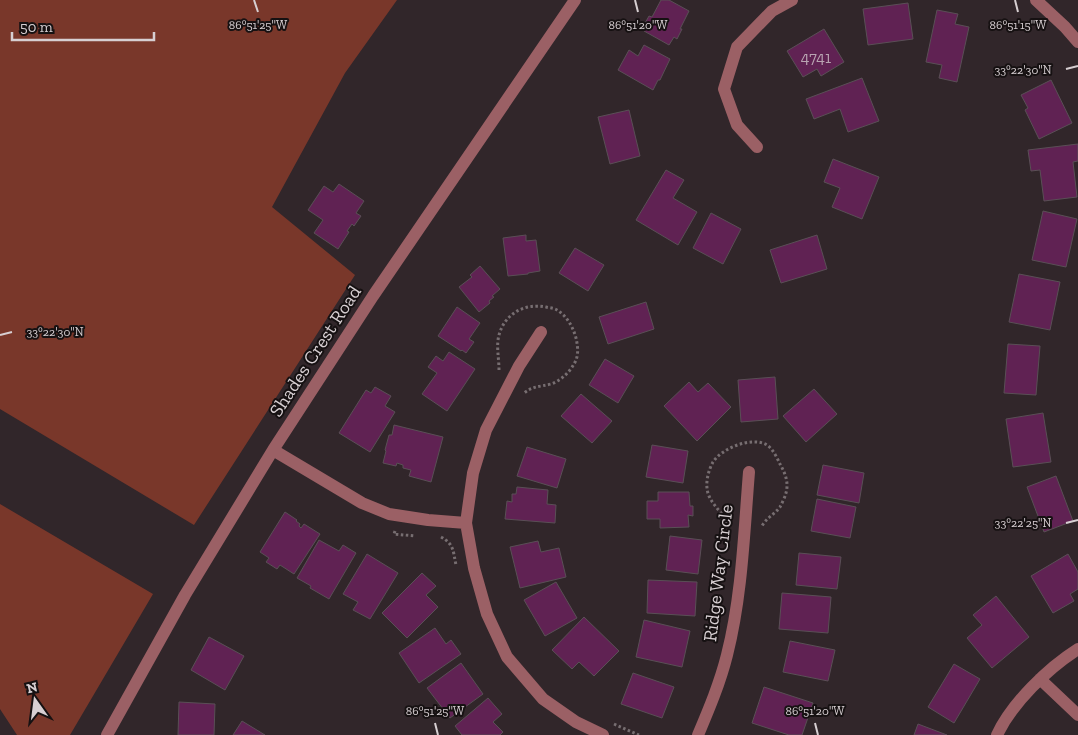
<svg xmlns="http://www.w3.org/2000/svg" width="1078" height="735" font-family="'Zilla Slab',serif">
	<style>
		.green { fill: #79372a }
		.building { fill: #602253; stroke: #5a4f56 }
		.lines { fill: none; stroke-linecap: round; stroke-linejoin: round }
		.path { stroke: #776e71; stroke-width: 3; stroke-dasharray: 2.5 2.5; stroke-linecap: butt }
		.minor { stroke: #9b6065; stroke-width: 12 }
		.ticks { fill: none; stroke: #d7cfd2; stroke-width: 2 }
		.labels { text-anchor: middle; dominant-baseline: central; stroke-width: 4; stroke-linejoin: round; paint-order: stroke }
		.number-label { font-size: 16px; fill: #b9a4b2 }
		.street-label { font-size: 19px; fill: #d7cfd2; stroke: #161112 }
		.ticks-label { font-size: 12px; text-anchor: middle; fill: #d7cfd2; stroke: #161112; stroke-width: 4; stroke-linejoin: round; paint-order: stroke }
	</style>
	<rect width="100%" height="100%" fill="#31262a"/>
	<path class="green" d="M0 0H397L345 73 272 207 355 275 194 525 0 409Z
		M0 504 153 594 70 735H17L0 709Z"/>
	<path class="building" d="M661 0H669L689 11 680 29H682L677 39 674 37 669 45 644 31 646 27 644 25 649 16 652 17Z
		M908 3 913 39 868 45 863 9Z
		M937 10 958 14 955 24 969 27 957 82 939 78 942 65 926 62Z
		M824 29 844 62 821 76 817 69 803 77 787 51Z
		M644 45 670 59 660 80H658L653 90 618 70 629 50 638 56Z
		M862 78 879 121 848 132 840 109 814 119 806 99Z
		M1051 80 1072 123 1039 139 1025 110 1028 108 1021 95Z
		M629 110 640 156 610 164 598 117Z
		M1078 144V161L1073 162 1077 197 1044 201 1040 170 1031 171 1028 150Z
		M833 159 879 177 862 219 832 207 840 188 824 182Z
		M666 170 684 180 673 198 697 212 678 245 636 220Z
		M339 184 364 201 356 213 361 216 354 226 352 224 347 231 349 232 338 249 314 233 323 220 308 210 324 186 333 192Z
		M1043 211 1077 219 1066 267 1032 260Z
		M711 213 741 229 723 264 693 248Z
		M526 235V241L536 240 540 271 528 273V274L508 276 503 238Z
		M817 235 827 269 781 283 770 250Z
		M575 248 604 265 588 291 559 273Z
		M480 266 500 289 492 296 494 297 489 301 490 303 479 312 459 287 472 277 470 275Z
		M1019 274 1060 282 1050 330 1009 322Z
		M646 302 654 329 608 344 599 317Z
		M457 307 480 323 469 339 474 342 466 353 462 350 461 351 438 336Z
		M1008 344 1040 346 1036 395 1004 393Z
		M449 352 475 369 447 411 422 394 437 373 428 367 436 356 443 361Z
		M605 359 634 376 618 403 589 385Z
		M775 377 778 419 741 422 738 380Z
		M689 382 698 392 708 383 731 407 697 441 664 406Z
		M375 387 391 396 385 406 395 412 370 452 339 433 366 390 371 393Z
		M814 389 837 414 806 442 783 416Z
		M581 394 612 421 592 443 561 416Z
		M1043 413 1051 462 1013 467 1006 419Z
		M394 425 443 437 431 482 409 476 411 470 403 468V465L397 463 396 466 383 463 386 451 385 450 389 435H392Z
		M652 445 688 451 683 483 646 477Z
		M527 447 566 459 557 488 517 476Z
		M823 465 864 473 859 503 817 495Z
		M1056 476 1073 521 1044 532 1027 487Z
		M517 487 548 490 547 504 556 505 555 523 505 519 507 501 512 502V494H516Z
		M658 492H689L690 506H693V516L688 515 689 527 660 528V519H647V501H658Z
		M817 499 856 507 850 538 811 531Z
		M285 512 297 520 296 521 300 524 299 526 301 528 304 524 320 534 294 574 280 565 277 569 266 562 269 558 260 552Z
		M670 536 702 540 698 574 666 570Z
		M319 540 339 551 343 545 356 553 329 599 310 588 311 586 297 578Z
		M538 541 541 552 559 548 566 577 520 588 510 547Z
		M799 553 841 557 837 589 796 585Z
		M367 554 398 573 370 619 353 610 358 602 343 594Z
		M1068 554 1078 572V589L1070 594 1074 601 1053 613 1031 576Z
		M422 573 436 586 426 595 438 607 407 638 382 613Z
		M648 580 697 582 695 616 647 613Z
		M556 582 577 618 545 636 524 600Z
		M782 593 831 597 828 633 779 629Z
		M996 596 1029 637 992 668 967 638 982 625 973 615Z
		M584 617 619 651 594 676 579 662 572 669 552 650Z
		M644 620 690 631 682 667 636 657Z
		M435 628 446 644 451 640 461 654 419 683 399 653Z
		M209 637 244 656 225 690 191 670Z
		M790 641 835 650 828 681 783 672Z
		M461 663 483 694 450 718 427 688Z
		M954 664 980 679 954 723 928 707Z
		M633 673 674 687 662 718 621 704Z
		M764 687 813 703 802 735H789L752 723Z
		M488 698 502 714 493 722 503 732 500 735H462L455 726Z
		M179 702 215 704 214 735H178Z
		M242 721 265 735H233Z
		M918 724 947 735H914Z"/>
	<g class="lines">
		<path class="path" d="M499 370C499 358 496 346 499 335 505 313 525 303 546 307 550 308 554 308 557 310 567 316 573 327 576 338 578 347 579 356 574 364 569 373 560 381 551 384 539 387 532 386 523 394
			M729 527C724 512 708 503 707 488 706 480 709 469 713 462 722 448 752 436 767 445 773 449 777 458 780 464 785 473 789 482 786 493 785 497 782 503 780 507 775 514 766 518 762 526
			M395 531 394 534 415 536
			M441 537C454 544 453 551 456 565
			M614 724 639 735"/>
		<path class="minor" d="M1036 0 1065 27 1078 42
			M757 147 737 125 724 89 737 47 772 11 792 0
			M541 332 519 366 486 430 473 473 466 523 474 568 487 614 507 657 543 699 576 722 603 735
			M273 450 362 503 389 514 428 520 466 523
			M1040 679 1078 715
			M107 735 185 595 273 450 373 296 575 0
			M698 735C709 709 720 683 727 655 742 596 744 533 749 472
			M997 735C1012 703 1048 668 1078 649"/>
	</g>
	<path class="ticks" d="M254 0 258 12M635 0 638 12M1015 0 1018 12M1066 69 1078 66M0 335 12 332M1066 523 1078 520M435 723 438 735M815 723 818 735"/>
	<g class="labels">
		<g class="number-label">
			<text x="816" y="57">4741</text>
		</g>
		<g class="street-label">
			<text transform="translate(315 351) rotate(-57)">Shades Crest Road</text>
			<text transform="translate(718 573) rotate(-83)">Ridge Way Circle</text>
		</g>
	</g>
	<g class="ticks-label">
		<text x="1018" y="29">86°51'15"W</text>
		<text x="258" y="29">86°51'25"W</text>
		<text x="638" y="29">86°51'20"W</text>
		<text x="1023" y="74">33°22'30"N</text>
		<text x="55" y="336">33°22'30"N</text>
		<text x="1023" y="527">33°22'25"N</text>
		<text x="435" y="715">86°51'25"W</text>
		<text x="815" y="715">86°51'20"W</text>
	</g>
	<g transform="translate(35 700) rotate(346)" stroke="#161112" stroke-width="4" paint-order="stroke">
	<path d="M0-4L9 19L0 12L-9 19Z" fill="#d7cfd2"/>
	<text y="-8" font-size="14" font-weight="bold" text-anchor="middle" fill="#d7cfd2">N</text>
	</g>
	<path d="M12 32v8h142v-8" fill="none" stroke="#d7cfd2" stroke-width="2.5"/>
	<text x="20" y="32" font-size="15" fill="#d7cfd2" stroke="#161112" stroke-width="4" paint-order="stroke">50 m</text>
</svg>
